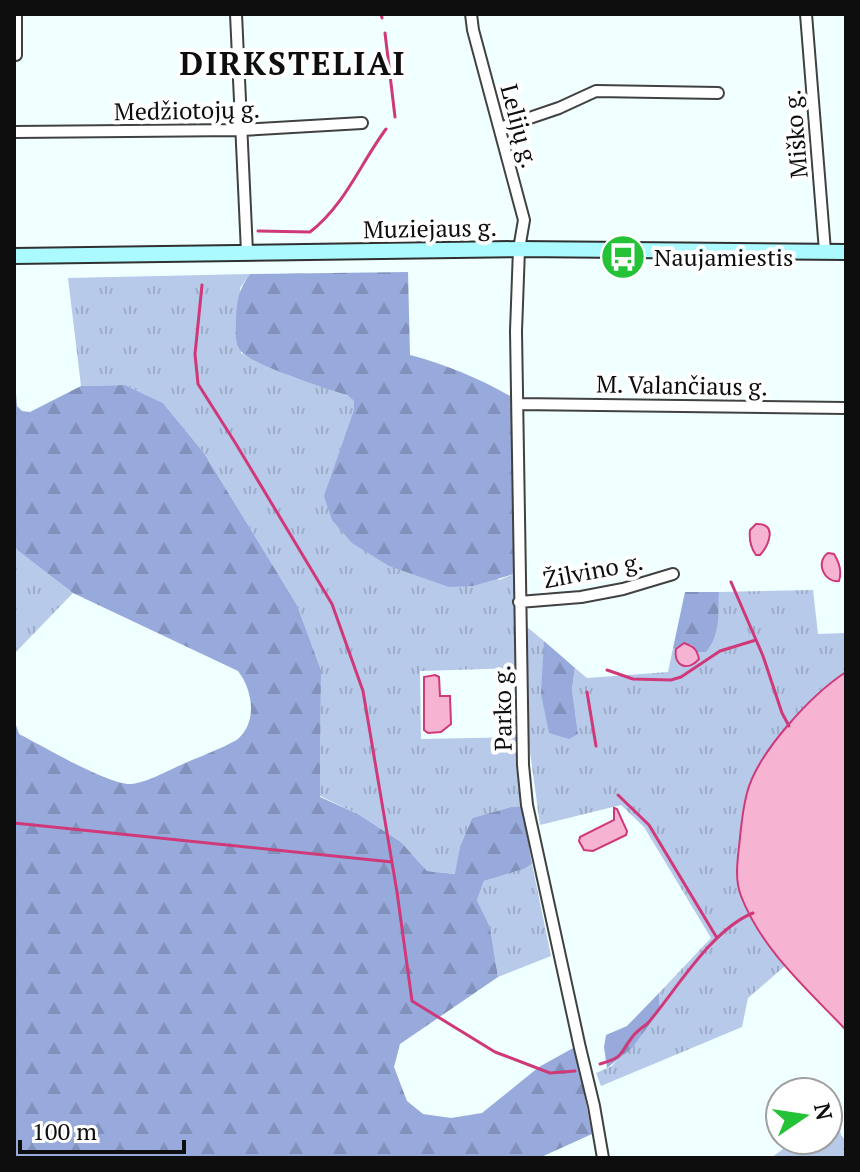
<svg xmlns="http://www.w3.org/2000/svg" width="860" height="1172" font-family="'PT Serif',serif">
	<style>
		.grass { fill: url(#grass-tufts) }
		.forest { fill: url(#forest-firs) }
		.water { fill: #f7b4d2; stroke: #d03979; stroke-width: 2 }
		.lines { fill: none; stroke-linecap: round; stroke-linejoin: round }
		.stream { stroke: #d03979; stroke-width: 3 }
		.street-casing { stroke: #414141; stroke-width: 14 }
		.secondary-casing { stroke: #303030; stroke-width: 18 }
		.street { stroke: #fff; stroke-width: 10 }
		.secondary { stroke: #abfaff; stroke-width: 14 }
		.labels { text-anchor: middle; dominant-baseline: central; stroke-width: 8; stroke-linejoin: round; paint-order: stroke }
		.street-label { font-size: 24px; fill: #0e0e0e; stroke: #fff }
		.poi-label { font-size: 24px; fill: #0e0e0e; stroke: #fff; text-anchor: start }
		.district-label { font-size: 32px; font-weight: bold; letter-spacing: 2px; fill: #0e0e0e; stroke: #fff }
	</style>
	<defs>
		<pattern id="grass-tufts" width="24" height="20" patternUnits="userSpaceOnUse" patternTransform="scale(2)"><rect width="24" height="20" fill="#b8caea"/><path d="M3 7l-1-3M5 7V3M7 7l1-3M15 17l-1-3M17 17v-4M19 17l1-3" fill="none" stroke="#9dacc8"/></pattern>
		<pattern id="forest-firs" width="22" height="20" patternUnits="userSpaceOnUse" patternTransform="scale(2)"><rect width="22" height="20" fill="#97aadb"/><path d="M5 1l3.5 6h-7zM16 11l3.5 6h-7z" fill="#8191bb"/></pattern>
	</defs>
	<rect width="100%" height="100%" fill="#f0ffff"/>
	<path class="grass" d="M250 274 240 288 241 353 290 376 347 395 354 401V409L499 580 514 574 516 668 420 671 421 739 518 737V770L522 806 511 807 472 818 460 846 456 874 427 871 401 842 358 814 320 796 321 670 297 605 204 453 163 403 125 385 81 386 68 278Z
		M14 545 17 550 73 593 14 654Z
		M813 590 818 634 846 633V672C813 693 762 752 748 788 742 805 741 825 739 843 738 856 735 873 738 886 747 915 766 942 785 966L748 998 742 1027 601 1086 596 1073 612 1066 660 1010 659 993 711 938 644 827 621 805 540 825 528 737 527 627 544 641V658L578 734 572 689 575 668 587 678 668 672 673 648 676 649 675 657 699 659 697 652H706L718 621 719 592Z
		M532 864 551 956 498 977 490 927 477 900 484 881 524 869Z
		M836 1109 841 1135 846 1141V1158H771L795 1140H828V1115Z"/>
	<path class="forest" d="M408 272 410 355C448 365 478 378 512 397L514 574 473 586 449 587 389 566 352 543 332 520 324 496 354 410V401L347 395C327 389 249 364 240 350 234 342 236 330 236 320 237 299 238 291 250 274Z
		M14 369 17 406 22 411 30 412 81 386 125 385 163 403 204 453 297 605 321 670 320 797 358 814 401 842 427 871 455 874 460 846 472 818 511 807 522 806 532 864 524 869 484 881 477 900 490 927 498 977 400 1044 394 1067 407 1101 423 1114 451 1118 482 1113 539 1067 575 1047 592 1134 539 1158H14V719L19 734C43 746 108 785 131 784 146 783 169 770 183 764 194 759 231 745 239 738 258 720 252 689 238 671L73 593 17 550 14 545Z
		M685 592H719C718 615 721 633 706 652H697L692 645 684 643 676 649 673 648Z
		M544 641 575 668 572 689 578 734 569 739 549 733 541 694Z
		M659 993 660 1010 632 1048 607 1068 604 1047 606 1035 627 1026Z"/>
	<path class="water" d="M756 524C778 523 769 545 760 555H756C750 547 749 539 750 530Z
		M828 553 834 554C839 562 842 572 839 581 824 583 815 562 828 553Z
		M684 643C693 646 697 649 699 659 688 672 673 666 676 649Z
		M846 672V1030C807 989 762 950 741 896 735 880 737 864 739 847 741 829 742 811 747 793 757 753 812 694 846 672Z
		M435 675 439 677 440 696H450L451 724 441 732 428 733 424 730V677Z
		M614 808 617 809 627 831 626 835 593 851 584 850 579 841 580 837 614 820Z"/>
	<g class="lines">
		<path class="stream" d="M381 14 382 18
			M385 33 395 117
			M258 231 310 232C345 205 360 164 386 129
			M202 285 195 354 198 384 236 444 332 604 363 691 397 892 412 1001 495 1052 550 1073 575 1071
			M731 582 763 656 782 713 789 726
			M607 670 633 679 671 680 681 677 720 651 756 640
			M587 692 596 746
			M618 795 649 825 717 938
			M14 823 392 862
			M600 1064C625 1057 619 1054 633 1036 637 1031 643 1027 648 1023 677 989 711 930 753 913"/>
		<g class="street-casing">
			<path id="street" d="M16 14V55
				M236 14 247 252
				M471 14 473 30 524 220 519 249 516 331 523 765 527 805 580 1048 594 1106 603 1158
				M806 14 825 251
				M500 128 559 108 596 91 718 93
				M14 132 241 130 362 123
				M518 404 846 408
				M519 602 581 597 623 589 673 574"/>
		</g>
		<g class="secondary-casing">
			<path id="secondary" d="M14 256 519 249 846 252"/>
		</g>
		<use href="#street" class="street"/>
		<use href="#secondary" class="secondary"/>
	</g>
	<defs>
		<g id="bus-disc" transform="scale(2.3)"><circle r="9.5" fill="#23c237" stroke="#fff"/><path d="M-5-6H5V4H4V6H2V4H-2V6H-4V4H-5ZM-3.5-4V0h7V-4ZM-3.5 1.2v1.5H-2V1.2ZM2 1.2v1.5H3.5V1.2Z" fill="#fff"/></g>
	</defs>
	<g fill-rule="evenodd">
		<use href="#bus-disc" x="623" y="257"/>
	</g>
	<g class="labels">
		<g class="street-label">
			<text transform="translate(187 110) rotate(-1)">Medžiotojų g.</text>
			<text transform="translate(520 126) rotate(75)">Lelijų g.</text>
			<text transform="translate(795 134) rotate(-95)">Miško g.</text>
			<text transform="translate(430 228) rotate(-1)">Muziejaus g.</text>
			<text transform="translate(682 385) rotate(1)">M. Valančiaus g.</text>
			<text transform="translate(593 570) rotate(-11)">Žilvino g.</text>
			<text transform="translate(502 708) rotate(-91)">Parko g.</text>
		</g>
		<g class="poi-label">
			<text x="654" y="257">Naujamiestis</text>
		</g>
		<g class="district-label">
			<text x="293" y="63">DIRKSTELIAI</text>
		</g>
	</g>
	<rect width="860" height="1172" fill="none" stroke="#0e0e0e" stroke-width="32"/>
	<g transform="translate(804 1116) rotate(77)"><circle r="38" fill="#ffffff" stroke="#9f9f9f" stroke-width="2"/>
	<path d="M0-6L14 30L0 20L-14 30Z" fill="#23c237"/>
	<text y="-12" font-size="22" font-weight="bold" text-anchor="middle" fill="#0e0e0e">N</text>
	</g>
	<path d="M20 1140v12h164v-12" fill="none" stroke="#0e0e0e" stroke-width="4"/>
	<text x="32" y="1140" font-size="24" fill="#0e0e0e" stroke="#ffffff" stroke-width="6" paint-order="stroke">100 m</text>
</svg>
